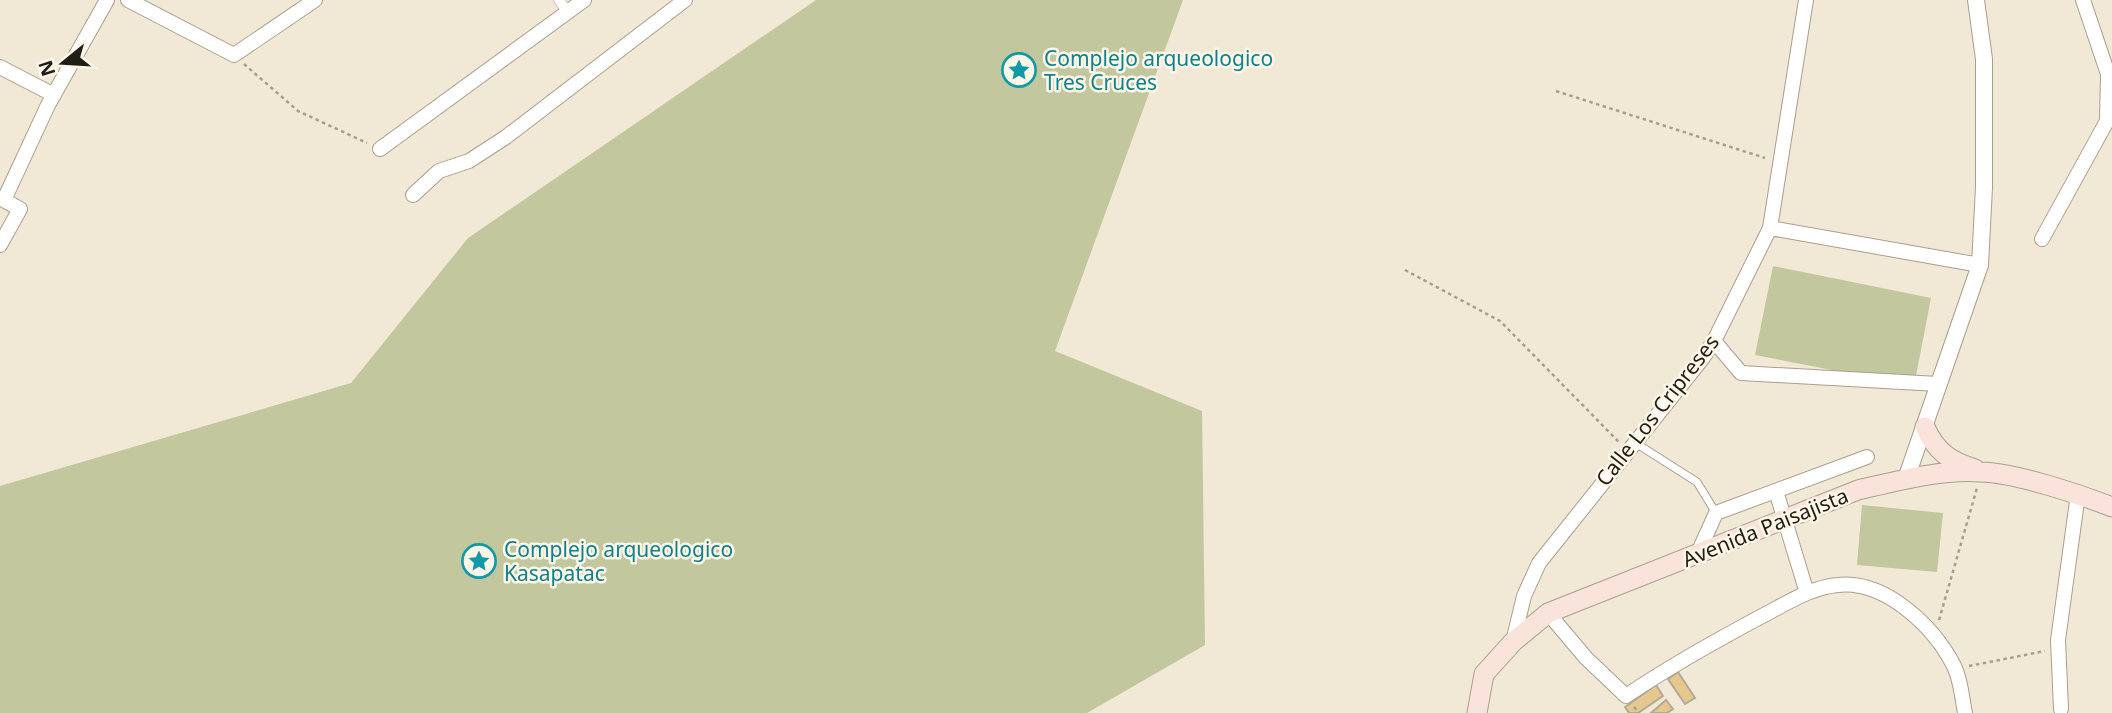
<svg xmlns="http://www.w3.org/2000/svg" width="2112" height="713" font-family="'Noto Sans',sans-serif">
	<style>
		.green { fill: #c2c79e }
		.building { fill: #e6c88e; stroke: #b2a998; stroke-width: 2 }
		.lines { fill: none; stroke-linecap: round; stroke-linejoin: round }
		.service-casing { stroke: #a89f8e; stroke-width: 9 }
		.pedestrian-casing { stroke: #a89f8e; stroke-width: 11 }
		.minor-casing { stroke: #a89f8e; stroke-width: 16 }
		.tertiary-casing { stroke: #a89f8e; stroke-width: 18 }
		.secondary-casing { stroke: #a89f8e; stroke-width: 21 }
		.path { stroke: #a69e90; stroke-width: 2.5; stroke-dasharray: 3.5 3.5; stroke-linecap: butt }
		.service { stroke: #fff; stroke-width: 7 }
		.pedestrian { stroke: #fff; stroke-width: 10 }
		.minor { stroke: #fff; stroke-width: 14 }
		.tertiary { stroke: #fff; stroke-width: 16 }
		.secondary { stroke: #f9e3db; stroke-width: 19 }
		.labels { text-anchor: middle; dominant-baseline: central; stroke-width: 5; stroke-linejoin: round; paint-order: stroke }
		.culture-label { font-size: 21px; fill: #0d838f; stroke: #fef6e7; text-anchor: start }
		.street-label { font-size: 21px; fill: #201d16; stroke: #fef6e7 }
	</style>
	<rect width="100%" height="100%" fill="#f2e8d6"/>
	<path class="green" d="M816 0H1183L1055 351 1202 411 1205 645 1087 713H0V486L351 383 468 238Z
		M1773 266 1931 298 1914 386 1755 355Z
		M1862 505 1943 513 1937 572 1857 565Z"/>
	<path class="building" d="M1678 672 1695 698 1685 704 1668 679Z
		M1656 685 1663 696 1638 713H1629L1625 707Z
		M1666 700 1673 709 1667 713H1651Z"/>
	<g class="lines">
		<g class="service-casing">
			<path id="service" d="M1634 442 1697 482 1716 513"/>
		</g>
		<g class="pedestrian-casing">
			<path id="pedestrian" d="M559 0 568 12"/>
		</g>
		<g class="minor-casing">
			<path id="minor" d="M128 0 234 55 315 0
				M0 67 54 95
				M380 149 584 0
				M413 195 439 171 469 161 506 137 685 0
				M0 198 20 209 0 245
				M4 200 48 105 107 0
				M1770 228 1980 265
				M2042 239 2107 121 2108 74 2083 0
				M1714 341 1741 373 1938 384
				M1776 491 1807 593
				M1698 553 1716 513 1867 457
				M1548 613 1586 658 1626 696C1670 666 1717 640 1764 615 1787 603 1812 587 1838 585 1886 580 1934 627 1954 666 1961 680 1962 698 1965 713
				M1513 642 1524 596 1539 563 1702 359 1714 341 1770 228 1806 0
				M2061 709 2058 640 2078 494"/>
		</g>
		<g class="tertiary-casing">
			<path id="tertiary" d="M1906 479 1980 265 1984 187V59L1976 0"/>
		</g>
		<g class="secondary-casing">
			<path id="secondary" d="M1925 427C1936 452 1950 461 1975 469
				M1477 713 1484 674 1513 642 1548 613 1858 490C1897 481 1941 469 1981 472 2016 473 2079 494 2112 507"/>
		</g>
		<path class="path" d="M244 64 298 111 367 143
			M1556 91 1765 158
			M1405 270 1500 321 1619 442
			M1939 620 1977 488
			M1969 666 2045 651
			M1634 707 1639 713"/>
		<use href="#service" class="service"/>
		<use href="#pedestrian" class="pedestrian"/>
		<use href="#minor" class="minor"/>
		<use href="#tertiary" class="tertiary"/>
		<use href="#secondary" class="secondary"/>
	</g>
	<defs>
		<g id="sight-ring" transform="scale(1.75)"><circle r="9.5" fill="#fef6e7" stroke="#0f9aa8" stroke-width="1.5"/><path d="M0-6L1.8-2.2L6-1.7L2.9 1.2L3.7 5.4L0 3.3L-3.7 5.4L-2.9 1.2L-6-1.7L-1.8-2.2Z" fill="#0f9aa8"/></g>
	</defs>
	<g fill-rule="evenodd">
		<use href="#sight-ring" x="1019" y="70"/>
		<use href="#sight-ring" x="479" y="561"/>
	</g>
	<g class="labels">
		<g class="culture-label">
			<text x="1044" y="58">Complejo arqueologico<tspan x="1044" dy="24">Tres Cruces</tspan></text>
			<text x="504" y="549">Complejo arqueologico<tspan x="504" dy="24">Kasapatac</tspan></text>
		</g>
		<g class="street-label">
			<text transform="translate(1657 410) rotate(-52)">Calle Los Cripreses</text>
			<text transform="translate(1765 527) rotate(-22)">Avenida Paisajista</text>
		</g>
	</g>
	<g transform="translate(63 63) rotate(252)" stroke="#fef6e7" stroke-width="5" paint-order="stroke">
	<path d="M0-5L12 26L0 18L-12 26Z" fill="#201d16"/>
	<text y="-10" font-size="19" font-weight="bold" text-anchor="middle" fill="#201d16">N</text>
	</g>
</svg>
